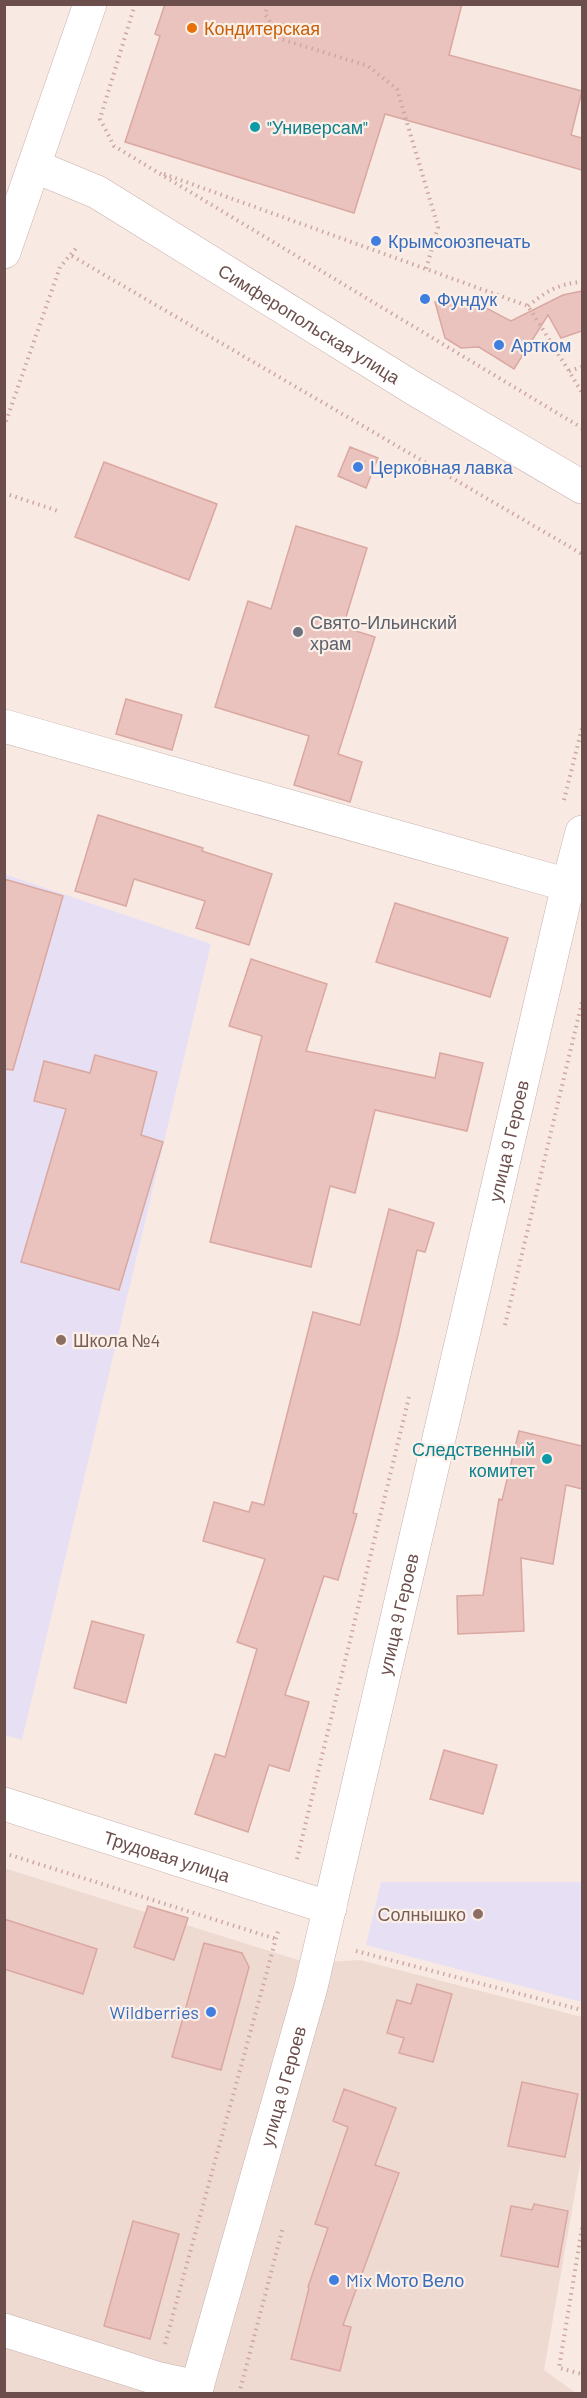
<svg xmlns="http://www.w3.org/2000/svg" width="587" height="2398" font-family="Barlow,sans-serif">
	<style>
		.residential { fill: #efdad2 }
		.education { fill: #e7e0f4 }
		.building { fill: #eac3be; stroke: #daa7a1; stroke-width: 1.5 }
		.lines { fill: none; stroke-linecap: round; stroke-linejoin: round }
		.minor-casing { stroke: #c7b0ab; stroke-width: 34 }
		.tertiary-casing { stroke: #c7b0ab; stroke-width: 34 }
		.path { stroke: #cea7a2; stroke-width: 4; stroke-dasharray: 1.5 4.5; stroke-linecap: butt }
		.minor { stroke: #fff; stroke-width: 33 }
		.tertiary { stroke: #fff; stroke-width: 33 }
		.food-dot { fill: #e8710a; stroke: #fcefe8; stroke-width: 2 }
		.culture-dot { fill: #0f9aa8; stroke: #fcefe8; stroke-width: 2 }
		.shop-dot { fill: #3f7fe0; stroke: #fcefe8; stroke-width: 2 }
		.worship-dot { fill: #6b7280; stroke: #fcefe8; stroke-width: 2 }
		.education-dot { fill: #8d6e63; stroke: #fcefe8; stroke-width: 2 }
		.labels { text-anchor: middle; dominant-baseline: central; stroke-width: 4.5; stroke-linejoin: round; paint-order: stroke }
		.food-label { font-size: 18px; fill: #c56008; stroke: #fcefe8; text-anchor: start }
		.culture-label { font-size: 18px; fill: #0d838f; stroke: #fcefe8; text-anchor: start }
		.shop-label { font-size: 18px; fill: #366cbe; stroke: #fcefe8; text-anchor: start }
		.street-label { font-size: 18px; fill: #6c4f4c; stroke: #fcefe8 }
		.worship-label { font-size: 18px; fill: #5b616d; stroke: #fcefe8; text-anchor: start }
		.education-label { font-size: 18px; fill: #785e54; stroke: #fcefe8; text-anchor: start }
	</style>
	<rect width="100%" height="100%" fill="#f8eae2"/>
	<path class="residential" d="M4 1868 308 1963 360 1960 582 2017V2153L544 2370 576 2393H5Z"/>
	<path class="education" d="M4 874 211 944 22 1740 4 1735Z
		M381 1882H582V2002L366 1945Z"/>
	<path class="building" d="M165 4H462L449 55 582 91 571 135 582 138V170L385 114 354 213 125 142 160 36 155 34Z
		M582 291V331L561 338 548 315 514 369 479 347 461 348 445 338 435 302 469 299 511 321 563 295Z
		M350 447 378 458 366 488 338 476Z
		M104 462 217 504 189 580 75 537Z
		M296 526 367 548 343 627 375 637 338 754 362 762 350 802 294 785 309 736 215 707 248 601 271 609Z
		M126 699 182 715 172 750 116 734Z
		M98 815 203 848 202 851 272 874 249 945 196 928 205 901 134 879 126 906 75 891Z
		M4 879 63 896 13 1070 4 1069Z
		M395 903 508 938 490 997 376 962Z
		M251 959 327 984 306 1051 435 1078 440 1053 483 1063 467 1131 375 1110 355 1193 330 1186 311 1267 210 1242 262 1036 229 1026Z
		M95 1055 157 1072 141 1135 163 1142 119 1290 21 1262 66 1109 34 1101 44 1061 90 1073Z
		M389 1209 434 1223 425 1252 417 1250 398 1335 353 1513 357 1514 338 1580 324 1576 285 1695 309 1702 289 1771 269 1765 248 1832 195 1814 215 1754 225 1757 257 1649 237 1642 265 1559 203 1541 214 1502 249 1512 252 1502 264 1505 313 1312 360 1325Z
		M519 1431 582 1446V1489L566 1485 553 1564 521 1558 524 1631 458 1634 457 1596 483 1595 499 1499 502 1500Z
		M92 1621 144 1635 126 1703 74 1688Z
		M444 1750 497 1765 483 1814 430 1799Z
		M148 1906 188 1918 174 1960 134 1947Z
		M4 1919 97 1949 83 1994 4 1969Z
		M204 1943 242 1953 249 1967 221 2070 172 2057Z
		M417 1984 452 1994 433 2062 399 2053 404 2038 387 2033 397 2000 411 2004Z
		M522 2082 578 2094 565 2157 508 2146Z
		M344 2089 396 2108 375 2165 399 2173 343 2325 351 2327 340 2371 291 2359 309 2288 308 2287 328 2228 315 2224 348 2127 333 2121Z
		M534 2204 568 2211 558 2267 501 2256 511 2206 532 2210Z
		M133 2221 179 2234 150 2339 104 2326Z"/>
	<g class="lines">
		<g class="minor-casing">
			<g id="minor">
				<path d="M4 726 568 885"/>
				<path id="s1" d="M4 1804 330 1908"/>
				<path d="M4 2330 156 2378 197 2387"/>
			</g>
		</g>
		<g class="tertiary-casing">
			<g id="tertiary">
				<path id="s2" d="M34 166 97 192 418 391 582 487"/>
				<path d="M4 252 90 4"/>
				<path id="s3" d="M195 2394 311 1987 568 885 582 832"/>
			</g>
		</g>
		<path class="path" d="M135 4 100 119 114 146 582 428
			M268 4 265 14 281 39 368 66 397 89 438 227 426 269
			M164 174 528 306 569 371
			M72 256 582 554
			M528 306C545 292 560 283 582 282
			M582 367 569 371 582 393
			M4 427 60 267 78 246
			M4 493 58 511
			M564 800 582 728
			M505 1325 582 1002
			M4 1853 276 1939
			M297 1859 409 1397
			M356 1951 582 2010
			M582 2228 559 2368 582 2374
			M165 2344 278 1931
			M239 2394 283 2227"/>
		<use href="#minor" class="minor"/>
		<use href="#tertiary" class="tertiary"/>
	</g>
	<circle class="food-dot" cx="192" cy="28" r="6"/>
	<g class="culture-dot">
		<circle cx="255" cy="127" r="6"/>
		<circle cx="547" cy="1459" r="6"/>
	</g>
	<g class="shop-dot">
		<circle cx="376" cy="241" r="6"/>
		<circle cx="425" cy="299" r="6"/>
		<circle cx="499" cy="345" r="6"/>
		<circle cx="358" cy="467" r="6"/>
		<circle cx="211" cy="2012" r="6"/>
		<circle cx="334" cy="2280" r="6"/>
	</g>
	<circle class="worship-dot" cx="298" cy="632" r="6"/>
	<g class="education-dot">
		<circle cx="61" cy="1340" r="6"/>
		<circle cx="478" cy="1914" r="6"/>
	</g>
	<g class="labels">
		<g class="food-label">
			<text x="204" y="28">Кондитерская</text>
		</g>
		<g class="culture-label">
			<text x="267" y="127">"Универсам"</text>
			<text x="535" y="1449" text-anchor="end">Следственный<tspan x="535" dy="21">комитет</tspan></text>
		</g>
		<g class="shop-label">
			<text x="388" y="241">Крымсоюзпечать</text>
			<text x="437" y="299">Фундук</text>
			<text x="511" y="345">Артком</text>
			<text x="370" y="467">Церковная лавка</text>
			<text x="199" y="2012" text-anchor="end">Wildberries</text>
			<text x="346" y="2280">Mix Мото Вело</text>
		</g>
		<g class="street-label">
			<text stroke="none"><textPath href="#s2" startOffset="318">Симферопольская улица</textPath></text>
			<text stroke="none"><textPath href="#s3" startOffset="1292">улица 9 Героев</textPath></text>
			<text stroke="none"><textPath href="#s3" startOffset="806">улица 9 Героев</textPath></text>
			<text stroke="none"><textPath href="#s1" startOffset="171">Трудовая улица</textPath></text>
			<text stroke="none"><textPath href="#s3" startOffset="320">улица 9 Героев</textPath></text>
		</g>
		<g class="worship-label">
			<text x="310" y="622">Свято-Ильинский<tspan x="310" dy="21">храм</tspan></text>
		</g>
		<g class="education-label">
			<text x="73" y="1340">Школа №4</text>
			<text x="466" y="1914" text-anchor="end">Солнышко</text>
		</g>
	</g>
	<rect width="587" height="2398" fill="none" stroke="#6c4f4c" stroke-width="12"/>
</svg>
